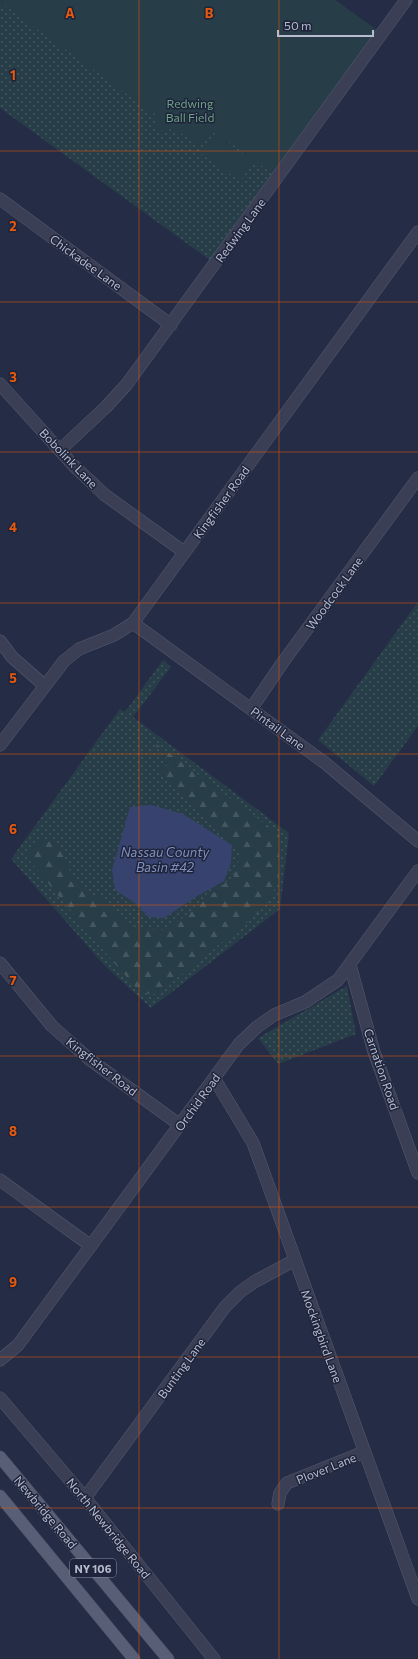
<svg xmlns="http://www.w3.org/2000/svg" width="418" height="1659" font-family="Commissioner,sans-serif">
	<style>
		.grass { fill: url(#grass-dots) }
		.forest { fill: url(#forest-firs) }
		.pitch { fill: #273d47 }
		.water { fill: #37436e }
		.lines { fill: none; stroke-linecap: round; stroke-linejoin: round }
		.street-casing { stroke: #555a70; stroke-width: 13 }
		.primary-casing { stroke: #43485e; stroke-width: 13 }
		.street { stroke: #3a3f55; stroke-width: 12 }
		.primary { stroke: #585e75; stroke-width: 12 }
		.grid { fill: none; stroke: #e8590c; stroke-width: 1; stroke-opacity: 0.55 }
		.labels { text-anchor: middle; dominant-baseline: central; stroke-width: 3; stroke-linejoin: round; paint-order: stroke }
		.shield { fill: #1e243b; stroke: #898ea2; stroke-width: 1 }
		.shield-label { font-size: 11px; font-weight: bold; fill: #b7bbce }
		.park-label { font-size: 12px; fill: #6ca183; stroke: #1e243b }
		.street-label { font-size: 12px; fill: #b7bbce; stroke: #1e243b }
		.water-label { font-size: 13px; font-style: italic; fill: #8390bc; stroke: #1e243b }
		.grid-label { font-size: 13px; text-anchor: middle; font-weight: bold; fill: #e8590c; stroke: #1e243b; stroke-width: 3; stroke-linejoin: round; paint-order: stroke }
	</style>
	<defs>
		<pattern id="grass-dots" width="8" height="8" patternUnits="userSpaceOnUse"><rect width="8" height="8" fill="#273d47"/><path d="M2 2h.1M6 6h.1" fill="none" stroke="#445760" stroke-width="1.8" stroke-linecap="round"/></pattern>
		<pattern id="forest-firs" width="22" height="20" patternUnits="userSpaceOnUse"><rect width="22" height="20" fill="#273d47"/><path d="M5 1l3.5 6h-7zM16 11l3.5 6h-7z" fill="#445760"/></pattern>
	</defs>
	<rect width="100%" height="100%" fill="#252c46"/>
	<path class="grass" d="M0 0H335L381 33 214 263 0 108Z
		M418 602V726L374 786 318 740Z
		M163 660 171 667 133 717 289 833 280 909 151 1008 104 965 11 859 120 709 125 712Z
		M347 986 356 1034 278 1064 258 1038Z"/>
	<path class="forest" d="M152 741 279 834V874L271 900 255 916 162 990 152 995 139 991 103 950 29 860 26 852 35 842 50 838 63 852 69 869 82 888 106 902 122 918 140 929 161 930 176 923 234 876 241 851 156 770 171 764Z"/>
	<path class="pitch" d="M0 0H335L381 33 277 177 212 129 200 146 175 129 156 131V115L0 2Z
		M214 134 254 162 240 181 200 153Z"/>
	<path class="water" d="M151 805 183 814 232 845 231 863 224 881 194 898 164 918 148 917 138 905 115 890 112 870 130 807Z"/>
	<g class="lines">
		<g class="street-casing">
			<path id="street" d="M0 199 171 325
				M0 384 74 466 105 495 184 552
				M60 450 106 407 127 384 406 0
				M133 623 325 763 418 841
				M0 641 12 657 45 686
				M251 709 283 662 418 478
				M0 745 64 661 79 649 114 635 133 623 418 232
				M0 963 52 1026 89 1059 180 1125
				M350 965 374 1052 418 1173
				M214 1078 253 1143 418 1599
				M0 1180 91 1246
				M0 1360 18 1345 239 1044 257 1027 274 1015 305 1002 338 980 418 871
				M0 1398 85 1498 214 1659
				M85 1498 225 1307 240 1292 254 1282 295 1260
				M278 1504 280 1493 287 1483 364 1452"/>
		</g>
		<g class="primary-casing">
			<path id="primary" d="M0 1457 168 1659
				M0 1496 134 1659"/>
		</g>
		<use href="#street" class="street"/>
		<use href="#primary" class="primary"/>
	</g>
	<path class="grid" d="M139 0V1659M279 0V1659M0 151H418M0 302H418M0 452H418M0 603H418M0 754H418M0 905H418M0 1056H418M0 1207H418M0 1357H418M0 1508H418"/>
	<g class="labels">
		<rect class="shield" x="70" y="1559" width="46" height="18" rx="3"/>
		<g class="shield-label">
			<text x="93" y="1568">NY 106</text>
		</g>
		<g class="park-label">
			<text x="190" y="103">Redwing<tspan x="190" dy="14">Ball Field</tspan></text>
		</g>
		<g class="street-label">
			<text transform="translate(240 230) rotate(-54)">Redwing Lane</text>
			<text transform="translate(86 262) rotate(36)">Chickadee Lane</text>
			<text transform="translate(69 458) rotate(46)">Bobolink Lane</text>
			<text transform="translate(221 502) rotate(-54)">Kingfisher Road</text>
			<text transform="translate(334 593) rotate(-54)">Woodcock Lane</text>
			<text transform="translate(278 728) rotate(36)">Pintail Lane</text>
			<text transform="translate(102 1066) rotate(38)">Kingfisher Road</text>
			<text transform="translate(382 1069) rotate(71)">Carnation Road</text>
			<text transform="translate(197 1102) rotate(-54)">Orchid Road</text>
			<text transform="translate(322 1336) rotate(70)">Mockingbird Lane</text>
			<text transform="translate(181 1368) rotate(-54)">Bunting Lane</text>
			<text transform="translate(326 1468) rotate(-22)">Plover Lane</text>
			<text transform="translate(46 1512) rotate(50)">Newbridge Road</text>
			<text transform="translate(109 1528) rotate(51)">North Newbridge Road</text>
		</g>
		<g class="water-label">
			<text x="165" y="852">Nassau County<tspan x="165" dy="15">Basin #42</tspan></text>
		</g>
	</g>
	<g class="grid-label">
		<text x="70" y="18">A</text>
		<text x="209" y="18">B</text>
		<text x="13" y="80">1</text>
		<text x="13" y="231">2</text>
		<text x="13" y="382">3</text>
		<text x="13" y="532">4</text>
		<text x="13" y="683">5</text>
		<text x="13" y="834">6</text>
		<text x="13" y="985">7</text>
		<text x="13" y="1136">8</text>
		<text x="13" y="1287">9</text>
	</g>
	<path d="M278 30v6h95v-6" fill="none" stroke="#b7bbce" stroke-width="2"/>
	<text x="284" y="30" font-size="12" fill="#b7bbce" stroke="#1e243b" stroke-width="3" paint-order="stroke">50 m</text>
</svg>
